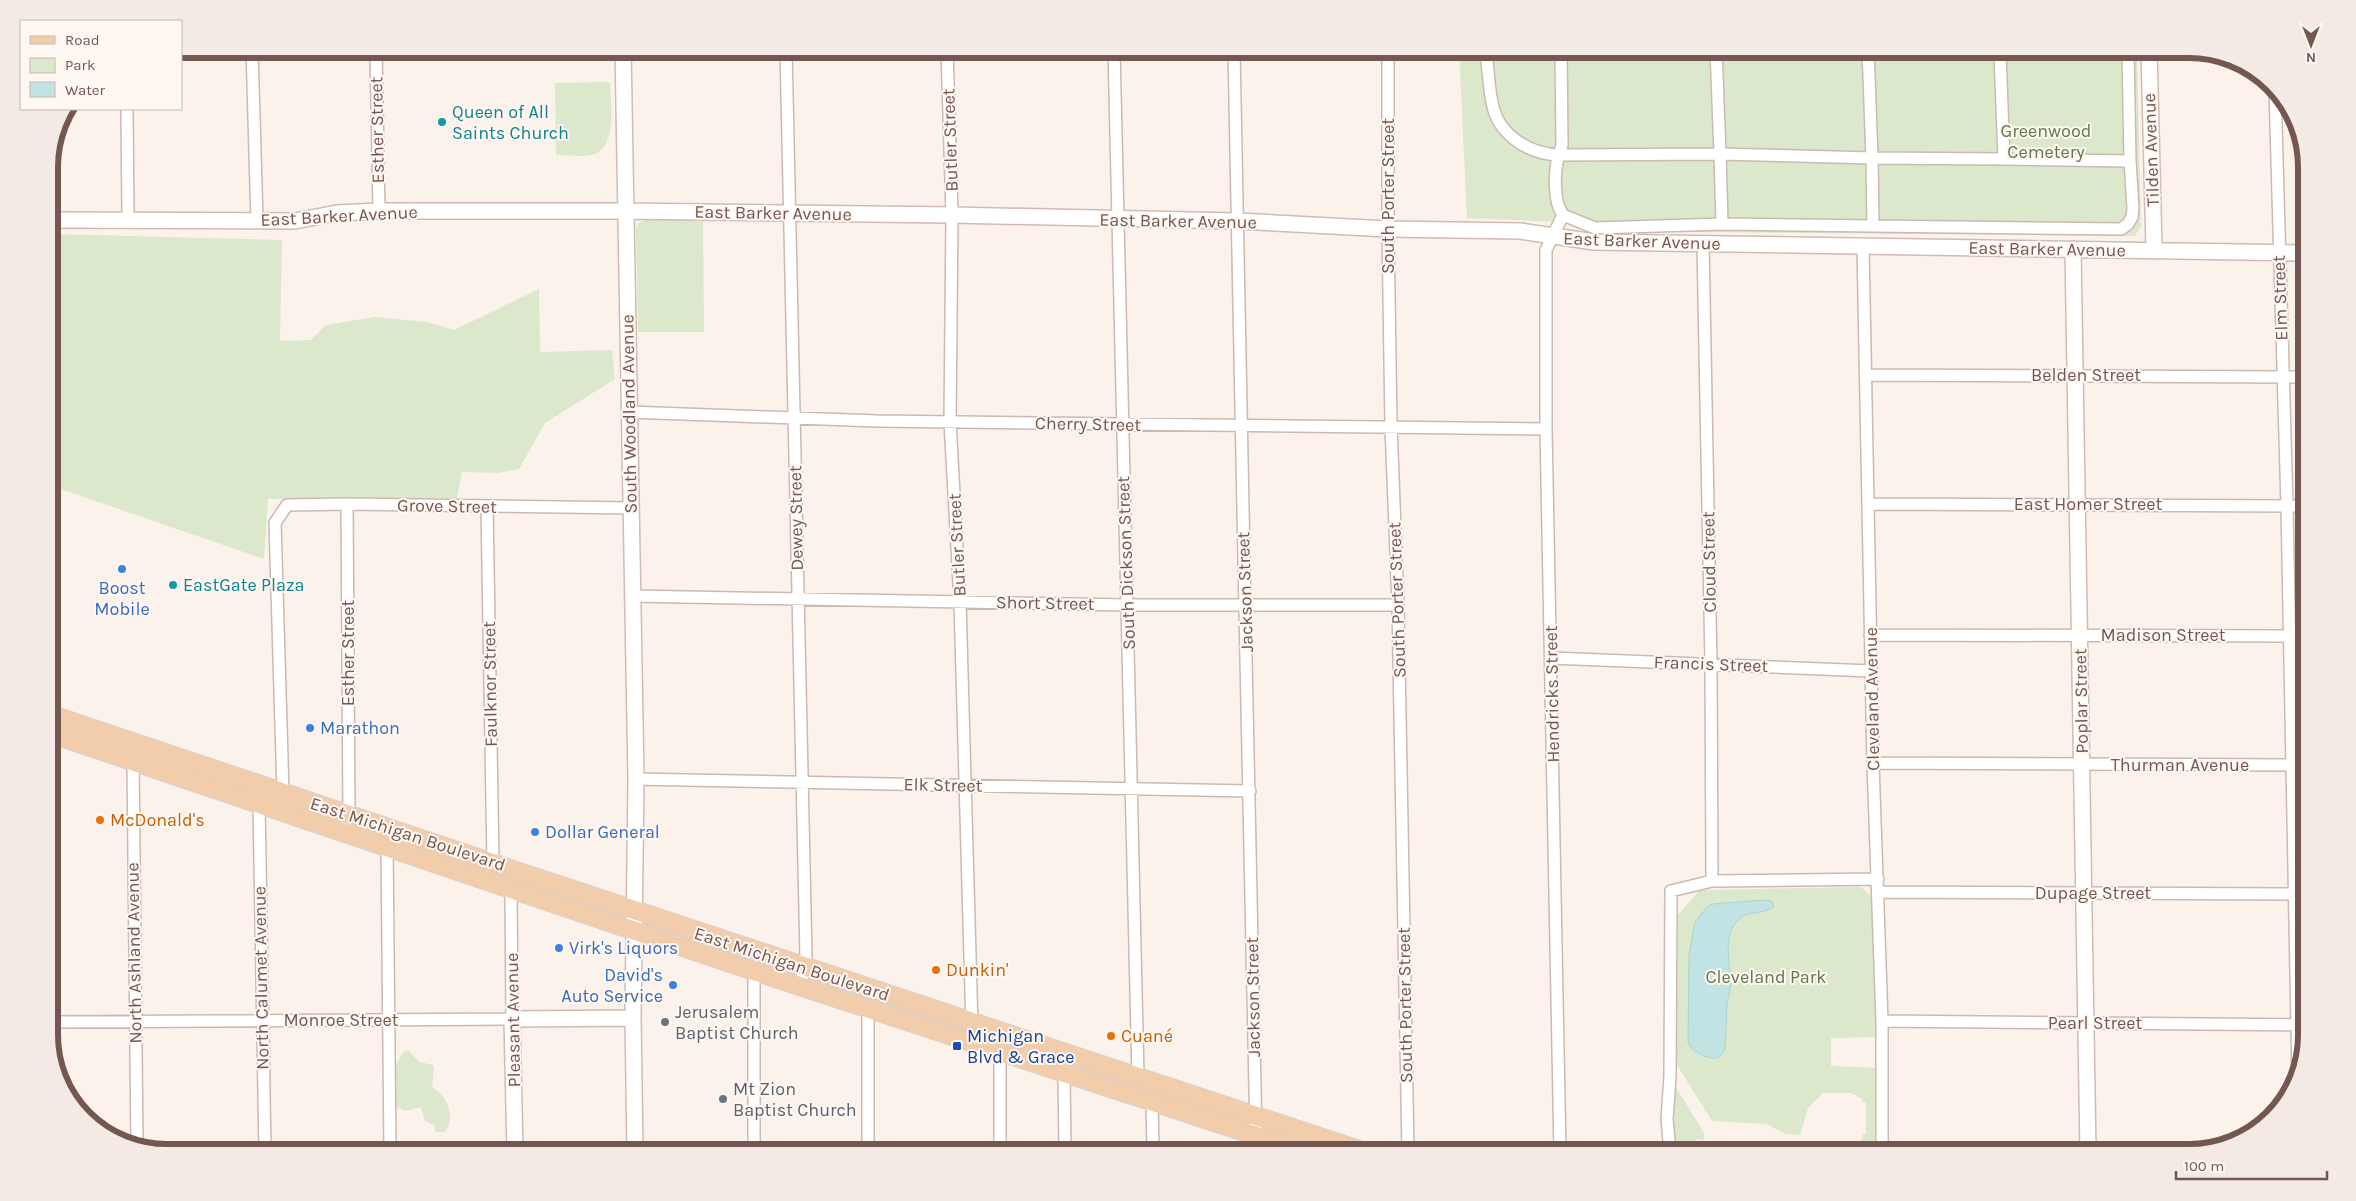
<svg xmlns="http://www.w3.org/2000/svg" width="2356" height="1201" font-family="Karla,sans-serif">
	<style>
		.green { fill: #dbe8cb }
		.water { fill: #c1e3e3; stroke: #a8d4d4 }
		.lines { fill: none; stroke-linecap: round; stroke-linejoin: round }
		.street-casing { stroke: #ccb9b2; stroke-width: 14 }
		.secondary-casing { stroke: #d1bbb2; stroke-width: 18 }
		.primary-casing { stroke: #d8d0ce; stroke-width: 20 }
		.street { stroke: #fff; stroke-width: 11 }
		.secondary { stroke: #fff; stroke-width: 15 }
		.primary { stroke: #f2cdab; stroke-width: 18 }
		.culture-dot { fill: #0f9aa8; stroke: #fef7f2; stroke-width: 2 }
		.shop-dot { fill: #3f7fe0; stroke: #fef7f2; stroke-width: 2 }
		.food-dot { fill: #e8710a; stroke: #fef7f2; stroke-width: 2 }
		.worship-dot { fill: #6b7280; stroke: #fef7f2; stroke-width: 2 }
		.transit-dot { fill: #1a4fb4; stroke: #fef7f2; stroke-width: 2 }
		.labels { text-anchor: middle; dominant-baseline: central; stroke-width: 4; stroke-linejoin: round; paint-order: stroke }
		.culture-label { font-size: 18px; fill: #0d838f; stroke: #fef7f2; text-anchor: start }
		.street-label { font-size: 18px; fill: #745750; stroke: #fef7f2 }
		.park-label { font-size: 18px; fill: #5e784a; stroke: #fef7f2 }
		.shop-label { font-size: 18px; fill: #366cbe; stroke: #fef7f2; text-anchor: start }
		.food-label { font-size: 18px; fill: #c56008; stroke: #fef7f2; text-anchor: start }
		.worship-label { font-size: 18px; fill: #5b616d; stroke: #fef7f2; text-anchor: start }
		.transit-label { font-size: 18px; fill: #164399; stroke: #fef7f2; text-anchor: start }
		.rim { fill: none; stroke: #745750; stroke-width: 6 }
	</style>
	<rect width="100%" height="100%" fill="#fbf2eb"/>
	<path class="green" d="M1459 49H2137L2141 226 2135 236 1592 231 1560 222 1467 218Z
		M610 82C611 100 618 151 591 155 580 157 568 155 556 155L555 83Z
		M645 220H703L704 332H638L636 228 639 223Z
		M49 234 282 240 280 341 311 340 326 325 375 317 427 322 454 330 539 289 540 352 612 350 615 379 545 423 519 469 498 473 462 472 457 498 268 499 264 559 49 485Z
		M1861 887 1874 899 1876 1037 1831 1038V1066L1876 1068 1875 1142 1873 1148C1863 1154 1837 1153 1827 1146V1144H1853L1862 1140 1863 1134H1866V1102H1862V1099L1851 1093H1823L1808 1108 1800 1135 1785 1134 1767 1124 1712 1121 1677 1065 1676 917 1700 890Z
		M408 1050 419 1062 433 1065 434 1068 432 1087C446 1096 457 1115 445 1132H436L434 1125 425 1121 421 1107 405 1111 396 1106C394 1091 399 1085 394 1069L402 1053Z
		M1674 1089H1677L1704 1133V1140L1696 1139 1694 1152H1677L1672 1122Z"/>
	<path class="water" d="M1763 900 1771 901 1774 906C1766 915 1748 910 1739 919 1721 936 1731 964 1731 985 1730 991 1728 997 1727 1004 1726 1019 1726 1035 1725 1050L1718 1058C1707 1059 1693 1053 1688 1042L1689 956 1695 922 1708 906 1713 904Z"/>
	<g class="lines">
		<g class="street-casing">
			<path id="street" d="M252 49 257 221
				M376 49 379 211
				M786 49 806 956V968L799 985
				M947 49 952 215 950 422 960 602 972 1027
				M1114 49 1138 1077
				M1234 49C1240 411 1249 774 1256 1136
				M1388 49V229L1391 426 1398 605 1408 1152
				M1392 49 1445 51
				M1485 49C1489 67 1488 85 1492 102 1497 134 1528 154 1559 155 1554 170 1553 202 1563 215L1595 228 1722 224
				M1561 49 1562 145 1559 155 1720 154 1716 49
				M1868 49 1872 158 2004 159
				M1986 49 2000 54
				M2013 49 2000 54 2004 159 2130 161
				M2275 90 2287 506 2298 1077
				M127 109 128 221
				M1873 226 1722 224 1720 154 1872 158 1873 226 2121 229 2128 224 2132 217 2133 208 2130 161 2128 49
				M1703 244 1711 664 1712 881
				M1863 246 1873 763 1882 1021V1152
				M1865 375 2307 377
				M629 412 877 421 1546 429
				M1868 504 2307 506
				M487 506 493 862
				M632 596 1127 605H1398
				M1870 635 2307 636
				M1551 658 1871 671
				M133 761 137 1146
				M1873 763 2307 765
				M636 779 1250 791
				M283 792 275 523 287 505 347 504 630 508
				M259 803 265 1152
				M344 831 349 814 347 504
				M387 846 390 1152
				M1878 892 2307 894
				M754 971V1152
				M868 1008V1152
				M1882 1021 2307 1025
				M49 1022 512 1019 511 888
				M1064 1072 1065 1152
				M1152 1102 1153 1152
				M1882 1151 2042 1152
				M1000 1152V1047
				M1560 1152 1546 429V250L1563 215
				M1670 1152 1667 1119 1670 1076 1671 891 1712 881 1878 879"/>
		</g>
		<g class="secondary-casing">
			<path id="secondary" d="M623 49 636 779 633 1018 635 1152
				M2149 49 2154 250
				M49 220 295 221 337 213 379 211H625L952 215 1237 221 1388 229 1520 231 1594 242 2307 253
				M2073 249 2088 1152
				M515 1152 512 1019 633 1018"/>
		</g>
		<g class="primary-casing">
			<path id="primary" d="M49 714C487 862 926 1008 1365 1152
				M49 733 754 971 1306 1152"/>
		</g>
		<use href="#street" class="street"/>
		<use href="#secondary" class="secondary"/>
		<use href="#primary" class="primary"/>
	</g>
	<g class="culture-dot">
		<circle cx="442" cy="122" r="5"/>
		<circle cx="173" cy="585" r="5"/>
	</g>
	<g class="shop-dot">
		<circle cx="122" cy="569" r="5"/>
		<circle cx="310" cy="728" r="5"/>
		<circle cx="535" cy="832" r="5"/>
		<circle cx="559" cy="948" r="5"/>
		<circle cx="673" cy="985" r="5"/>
	</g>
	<g class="food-dot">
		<circle cx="100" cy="820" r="5"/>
		<circle cx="936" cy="970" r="5"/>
		<circle cx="1111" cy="1036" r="5"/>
	</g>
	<g class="worship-dot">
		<circle cx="665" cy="1022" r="5"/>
		<circle cx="723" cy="1099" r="5"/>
	</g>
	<rect class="transit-dot" x="952" y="1041" width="10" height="10" rx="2.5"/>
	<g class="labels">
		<g class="culture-label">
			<text x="452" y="112">Queen of All<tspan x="452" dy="21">Saints Church</tspan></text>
			<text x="183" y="585">EastGate Plaza</text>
		</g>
		<g class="street-label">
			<text transform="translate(377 130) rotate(-91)">Esther Street</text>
			<text transform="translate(950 140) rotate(-92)">Butler Street</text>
			<text transform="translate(2151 150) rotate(-92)">Tilden Avenue</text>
			<text transform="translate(1388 196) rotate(-90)">South Porter Street</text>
			<text transform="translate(773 213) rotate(1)">East Barker Avenue</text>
			<text transform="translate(339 216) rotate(-3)">East Barker Avenue</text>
			<text transform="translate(1178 221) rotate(1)">East Barker Avenue</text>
			<text transform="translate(1642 241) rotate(2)">East Barker Avenue</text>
			<text transform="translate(2047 249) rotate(1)">East Barker Avenue</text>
			<text transform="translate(2280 298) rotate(-92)">Elm Street</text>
			<text x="2086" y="375">Belden Street</text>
			<text transform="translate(629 414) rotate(-91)">South Woodland Avenue</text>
			<text transform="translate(1088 424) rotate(1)">Cherry Street</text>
			<text x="2088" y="504">East Homer Street</text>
			<text transform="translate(447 506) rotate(1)">Grove Street</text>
			<text transform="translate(796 518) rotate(-91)">Dewey Street</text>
			<text transform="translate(957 545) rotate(-93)">Butler Street</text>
			<text transform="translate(1709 562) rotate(-91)">Cloud Street</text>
			<text transform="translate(1126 563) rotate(-92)">South Dickson Street</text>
			<text transform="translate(1245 592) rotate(-92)">Jackson Street</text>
			<text transform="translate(1397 600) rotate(-92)">South Porter Street</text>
			<text transform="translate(1045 603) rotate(1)">Short Street</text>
			<text x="2163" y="635">Madison Street</text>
			<text transform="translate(348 653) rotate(-90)">Esther Street</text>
			<text transform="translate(1711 664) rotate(2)">Francis Street</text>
			<text transform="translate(490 684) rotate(-91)">Faulknor Street</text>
			<text transform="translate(1552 694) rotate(-91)">Hendricks Street</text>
			<text transform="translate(1872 699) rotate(-91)">Cleveland Avenue</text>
			<text transform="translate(2081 701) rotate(-91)">Poplar Street</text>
			<text x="2180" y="765">Thurman Avenue</text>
			<text transform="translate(943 785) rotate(1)">Elk Street</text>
			<text transform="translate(408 834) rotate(18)">East Michigan Boulevard</text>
			<text x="2093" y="893">Dupage Street</text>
			<text transform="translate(134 953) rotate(-91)">North Ashland Avenue</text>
			<text transform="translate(792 964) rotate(18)">East Michigan Boulevard</text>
			<text transform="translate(261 978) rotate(-91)">North Calumet Avenue</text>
			<text transform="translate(1253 997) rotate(-91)">Jackson Street</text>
			<text transform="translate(1405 1005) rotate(-91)">South Porter Street</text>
			<text x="341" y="1020">Monroe Street</text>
			<text transform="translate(513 1020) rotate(-91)">Pleasant Avenue</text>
			<text x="2095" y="1023">Pearl Street</text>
		</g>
		<g class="park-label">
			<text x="2046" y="131">Greenwood<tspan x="2046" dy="21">Cemetery</tspan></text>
			<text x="1766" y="977">Cleveland Park</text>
		</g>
		<g class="shop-label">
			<text x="122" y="588" text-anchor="middle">Boost<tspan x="122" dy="21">Mobile</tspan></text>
			<text x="320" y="728">Marathon</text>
			<text x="545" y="832">Dollar General</text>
			<text x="569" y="948">Virk's Liquors</text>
			<text x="663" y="975" text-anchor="end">David's<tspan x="663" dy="21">Auto Service</tspan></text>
		</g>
		<g class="food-label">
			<text x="110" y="820">McDonald's</text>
			<text x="946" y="970">Dunkin'</text>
			<text x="1121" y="1036">Cuané</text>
		</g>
		<g class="worship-label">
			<text x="675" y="1012">Jerusalem<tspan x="675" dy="21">Baptist Church</tspan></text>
			<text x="733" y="1089">Mt Zion<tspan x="733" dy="21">Baptist Church</tspan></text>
		</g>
		<g class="transit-label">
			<text x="967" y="1036">Michigan<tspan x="967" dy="21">Blvd &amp; Grace</tspan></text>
		</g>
	</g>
	<path d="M0 0H2356V1201H0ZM167 58H2189A109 109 0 0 1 2298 167V1035A109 109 0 0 1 2189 1144H167A109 109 0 0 1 58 1035V167A109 109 0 0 1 167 58Z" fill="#f3eae5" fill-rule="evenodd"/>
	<path class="rim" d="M167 58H2189A109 109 0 0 1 2298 167V1035A109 109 0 0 1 2189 1144H167A109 109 0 0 1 58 1035V167A109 109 0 0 1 167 58Z"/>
	<rect x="20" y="20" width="162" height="90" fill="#fef7f2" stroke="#c7b7b1"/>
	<rect x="30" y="36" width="25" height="8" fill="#f2cdab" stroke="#c7b7b1"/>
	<text x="65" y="45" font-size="15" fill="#745750">Road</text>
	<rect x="30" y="58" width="25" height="15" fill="#dbe8cb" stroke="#c7b7b1"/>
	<text x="65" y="70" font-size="15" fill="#745750">Park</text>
	<rect x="30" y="82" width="25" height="15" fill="#c1e3e3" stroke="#c7b7b1"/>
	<text x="65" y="95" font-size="15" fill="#745750">Water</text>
	<g transform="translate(2311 45) rotate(180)" stroke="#fef7f2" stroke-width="4" paint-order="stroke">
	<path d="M0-4L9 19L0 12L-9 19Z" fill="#745750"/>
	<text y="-8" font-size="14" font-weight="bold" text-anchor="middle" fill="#745750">N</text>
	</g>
	<path d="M2176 1171v8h151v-8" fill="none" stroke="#745750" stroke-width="2.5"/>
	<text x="2184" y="1171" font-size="15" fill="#745750" stroke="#fef7f2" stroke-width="4" paint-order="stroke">100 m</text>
</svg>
